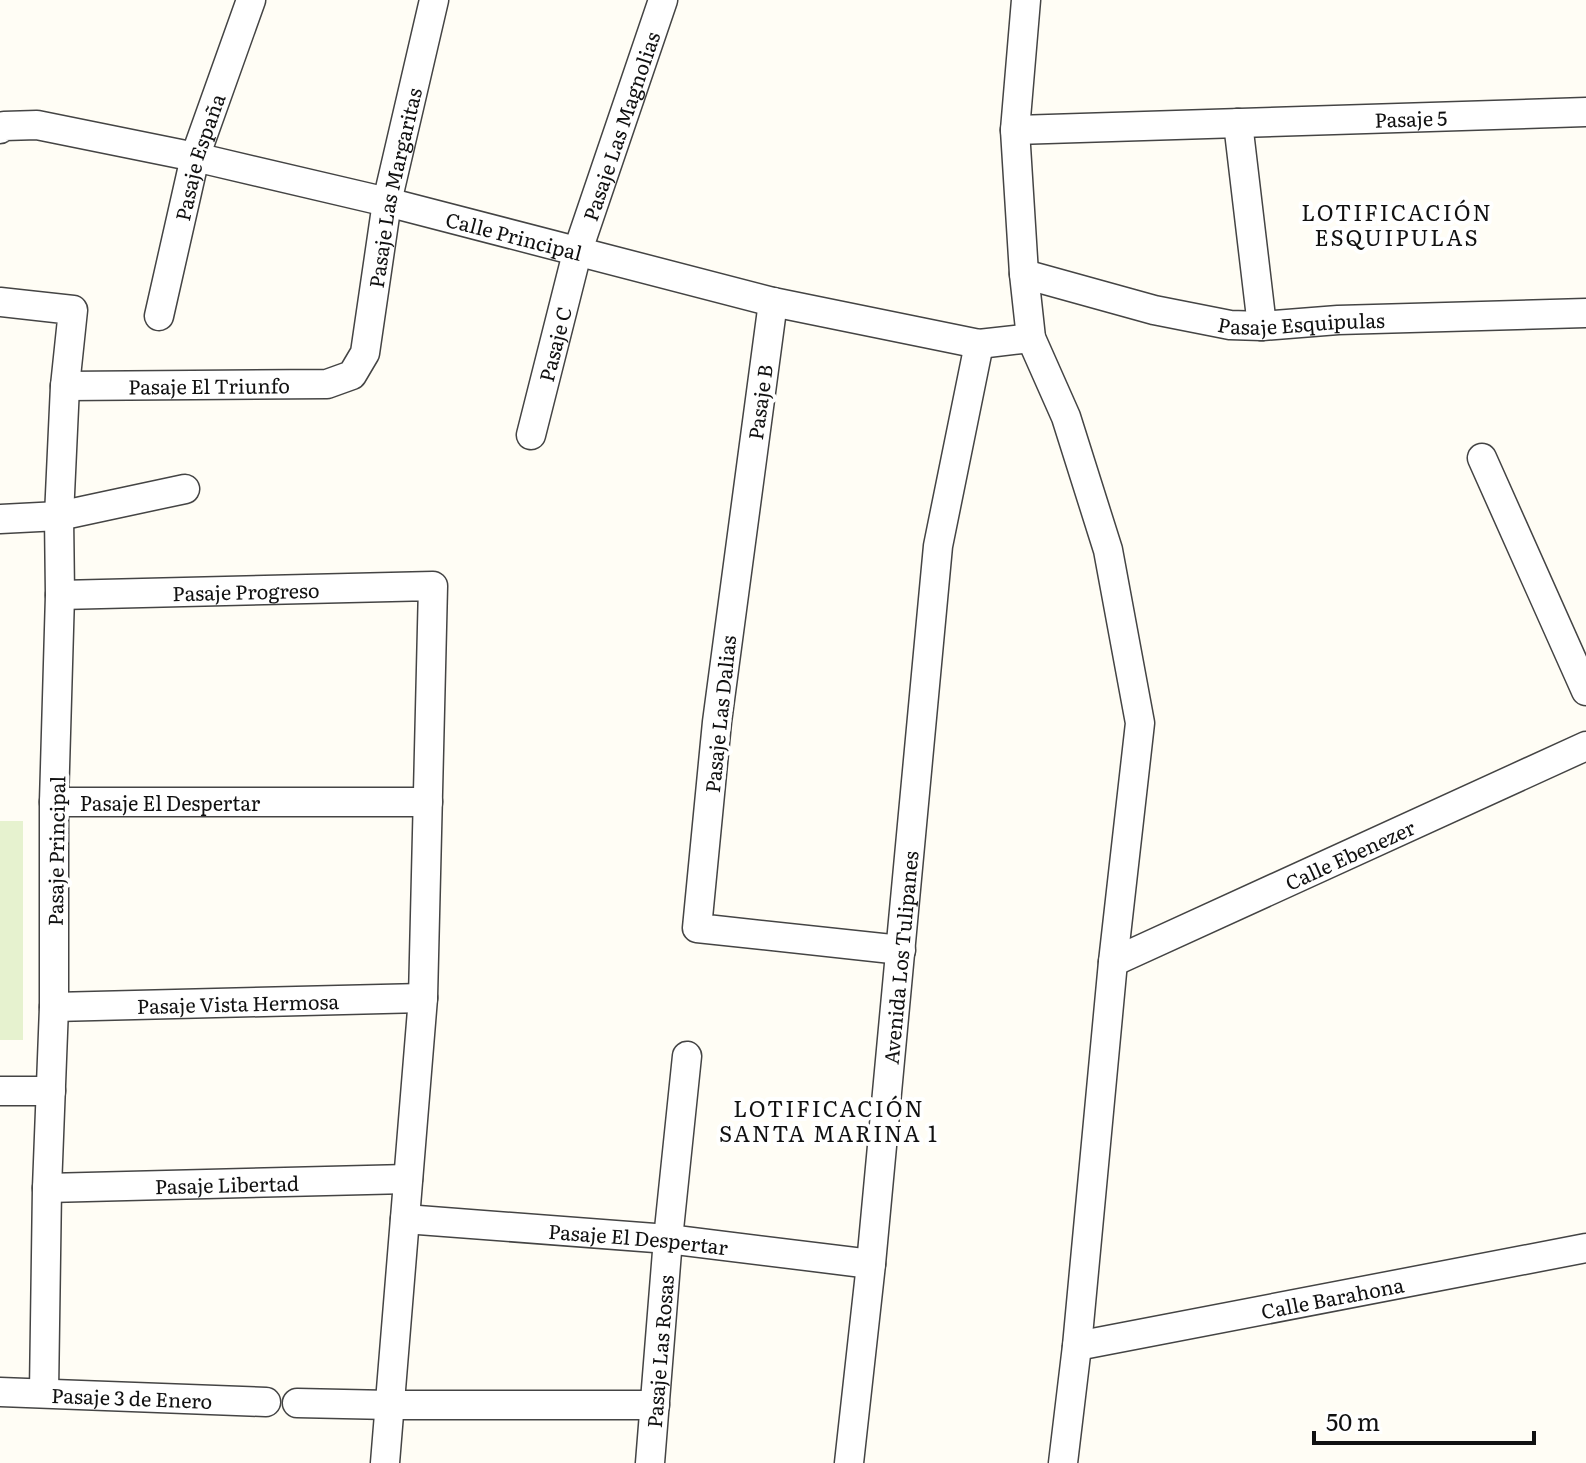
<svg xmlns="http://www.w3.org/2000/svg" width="1586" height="1463" font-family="Literata,serif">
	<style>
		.pitch { fill: #e6f2cf }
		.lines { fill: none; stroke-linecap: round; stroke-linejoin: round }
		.street-casing { stroke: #444; stroke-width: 31 }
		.street { stroke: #fff; stroke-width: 28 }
		.labels { text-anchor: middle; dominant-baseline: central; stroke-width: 8; stroke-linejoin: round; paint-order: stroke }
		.street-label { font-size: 20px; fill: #111; stroke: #fff }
		.neighbourhood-label { font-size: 22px; letter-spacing: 2px; fill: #111; stroke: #fff }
	</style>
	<rect width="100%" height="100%" fill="#fffdf5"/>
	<path class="pitch" d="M0 821H23V1040H0Z"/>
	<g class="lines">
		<g class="street-casing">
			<g id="street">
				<path d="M1026 0 1015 130 1024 274 1031 338 1066 417 1108 550 1140 723 1113 962 1077 1346 1063 1463"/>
				<path d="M1238 123 1262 326"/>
				<path id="s1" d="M0 129 4 126 37 125 195 157 387 202 773 302 979 344 1031 338"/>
				<path id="s2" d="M1015 130 1586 112"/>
				<path id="s3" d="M1024 274 1154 310 1230 325 1262 326 1338 320 1586 313"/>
				<path d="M0 302 73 310 65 386 59 516 60 595 54 802V1007L47 1188 44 1392"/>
				<path d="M773 302 717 722 697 928 901 950"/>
				<path id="s4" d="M159 316 195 157 251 0"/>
				<path id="s5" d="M65 386 327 384 352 375 365 353 387 202 434 0"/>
				<path id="s6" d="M531 435 577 253 663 0"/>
				<path d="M1482 458 1586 691"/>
				<path d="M0 519 59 516 185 489"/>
				<path id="s7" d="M60 595 433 586 423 998 385 1463"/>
				<path id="s8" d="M54 802H428"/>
				<path id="s9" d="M1113 962 1586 746"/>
				<path id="s10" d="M54 1007 423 998"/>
				<path d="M0 1091H51"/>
				<path id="s11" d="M47 1188 408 1179"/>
				<path id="s12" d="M405 1219 668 1239 871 1264"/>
				<path id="s13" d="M1077 1346 1586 1248"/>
				<path id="s14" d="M0 1392 266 1402"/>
				<path d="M297 1403 390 1405H655"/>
				<path id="s15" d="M650 1463 668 1239 687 1056"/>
				<path id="s16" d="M849 1463 871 1264 938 546 979 344"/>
			</g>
		</g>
		<use href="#street" class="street"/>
	</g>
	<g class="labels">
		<g class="street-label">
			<text stroke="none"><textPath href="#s2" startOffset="396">Pasaje 5</textPath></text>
			<text stroke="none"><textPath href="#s6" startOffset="322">Pasaje Las Magnolias</textPath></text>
			<text stroke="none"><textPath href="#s4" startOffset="164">Pasaje España</textPath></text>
			<text stroke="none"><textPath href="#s5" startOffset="482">Pasaje Las Margaritas</textPath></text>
			<text stroke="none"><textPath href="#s1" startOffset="528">Calle Principal</textPath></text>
			<text stroke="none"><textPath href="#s3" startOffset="284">Pasaje Esquipulas</textPath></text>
			<text stroke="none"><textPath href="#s6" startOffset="94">Pasaje C</textPath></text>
			<text stroke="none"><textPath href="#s5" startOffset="144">Pasaje El Triunfo</textPath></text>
			<text transform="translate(759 402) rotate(-82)">Pasaje B</text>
			<text stroke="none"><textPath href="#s7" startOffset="186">Pasaje Progreso</textPath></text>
			<text transform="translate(719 714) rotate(-84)">Pasaje Las Dalias</text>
			<text stroke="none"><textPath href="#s8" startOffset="116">Pasaje El Despertar</textPath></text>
			<text transform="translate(55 851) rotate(-89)">Pasaje Principal</text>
			<text stroke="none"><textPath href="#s9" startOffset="260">Calle Ebenezer</textPath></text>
			<text stroke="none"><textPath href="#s16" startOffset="508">Avenida Los Tulipanes</textPath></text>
			<text stroke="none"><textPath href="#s10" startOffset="184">Pasaje Vista Hermosa</textPath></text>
			<text stroke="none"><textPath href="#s11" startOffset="180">Pasaje Libertad</textPath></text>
			<text stroke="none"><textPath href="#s12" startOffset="234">Pasaje El Despertar</textPath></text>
			<text stroke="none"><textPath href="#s13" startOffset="260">Calle Barahona</textPath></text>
			<text stroke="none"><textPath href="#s15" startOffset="112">Pasaje Las Rosas</textPath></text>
			<text stroke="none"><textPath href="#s14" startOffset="132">Pasaje 3 de Enero</textPath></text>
		</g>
		<g class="neighbourhood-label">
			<text x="1397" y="211">LOTIFICACIÓN<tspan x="1397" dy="25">ESQUIPULAS</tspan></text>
			<text x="829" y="1107">LOTIFICACIÓN<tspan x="829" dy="25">SANTA MARINA 1</tspan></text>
		</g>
	</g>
	<path d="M1314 1431v12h220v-12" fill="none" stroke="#111111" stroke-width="4"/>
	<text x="1326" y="1431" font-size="24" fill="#111111" stroke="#ffffff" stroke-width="6" paint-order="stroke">50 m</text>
</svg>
